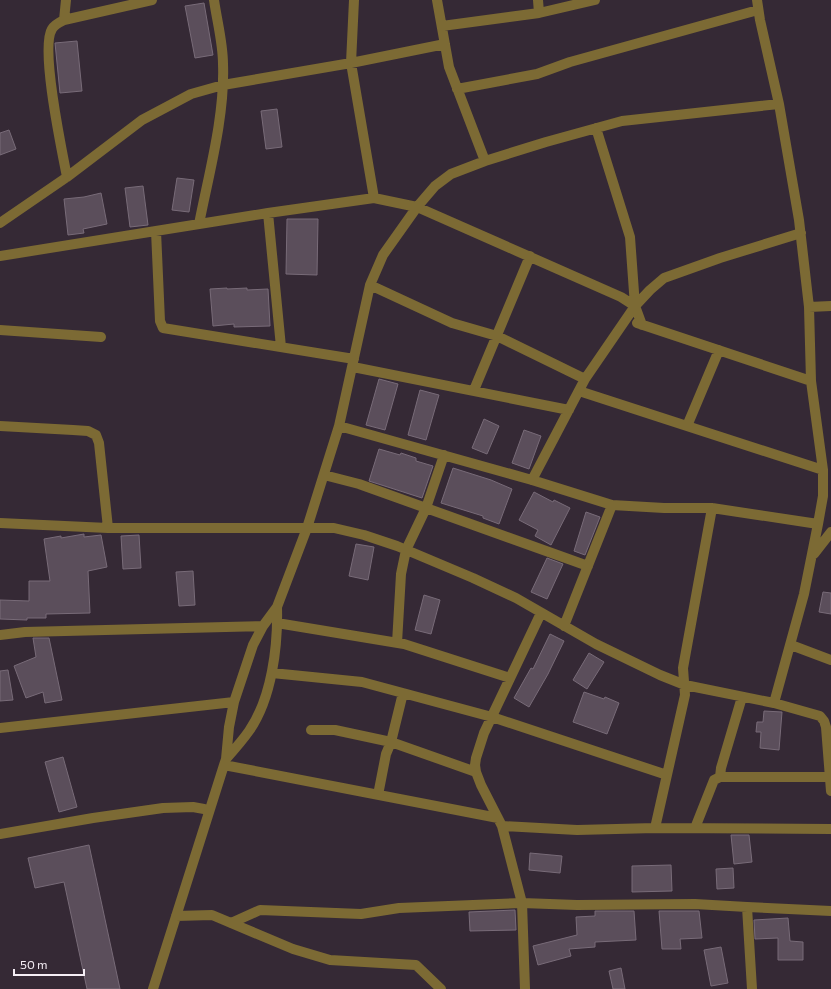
<svg xmlns="http://www.w3.org/2000/svg" width="831" height="989" font-family="Commissioner,sans-serif">
	<style>
		.building { fill: #5b4e5b; stroke: #786b78 }
		.lines { fill: none; stroke-linecap: round; stroke-linejoin: round }
		.minor { stroke: #7c6a34; stroke-width: 10 }
	</style>
	<rect width="100%" height="100%" fill="#352935"/>
	<path class="building" d="M204 3 213 55 195 58 185 6Z
		M77 41 82 91 60 93 55 43Z
		M277 109 282 147 266 149 261 111Z
		M9 130 16 149 0 155V133Z
		M177 178 194 180 189 212 172 210Z
		M143 186 148 225 130 227 125 188Z
		M101 193 107 224 83 229 84 233 68 235 64 199 84 197Z
		M287 219H318L317 275 286 274Z
		M227 288V289L247 288V290L268 289 270 326 234 327V324L213 326 210 289Z
		M379 379 398 384 385 430 366 425Z
		M420 390 439 395 426 440 408 435Z
		M484 419 499 426 487 454 472 448Z
		M524 430 541 436 529 469 512 463Z
		M379 449 400 455 401 453 416 458V461L433 466 422 498 369 481Z
		M453 468 491 480 512 489 499 524 483 518V516L441 503Z
		M534 492 553 502 554 500 570 508 551 545 535 536 538 530 519 520Z
		M586 512 600 517 585 555 574 551Z
		M84 534V537L101 535 107 567 88 571 90 613 46 614V618H27V620L0 619V600L29 601V581H50L44 539 61 536V538Z
		M139 535 141 568 123 569 121 536Z
		M356 544 374 547 368 580 349 576Z
		M547 558 563 564 547 599 531 592Z
		M193 571 195 605 179 606 176 572Z
		M823 592 831 593V614L819 612Z
		M424 595 440 600 431 634 415 630Z
		M550 634 564 641 548 674 529 707 514 698 531 668 533 669Z
		M33 638H49L62 700 45 703 43 692 26 698 14 666 36 657Z
		M589 653 604 662 587 689 573 680Z
		M8 670 13 700 0 701V671Z
		M584 692 604 699 605 697 619 703 607 734 573 722Z
		M764 711 782 712 779 750 760 748 761 732H756L757 722H763Z
		M63 757 77 807 59 812 45 762Z
		M731 835H749L752 862 734 864Z
		M89 845 120 989H87L64 882 35 888 28 858Z
		M530 853 562 856 560 873 529 870Z
		M671 865 672 891 632 892V866Z
		M733 868 734 888 717 889 716 869Z
		M515 910 516 930 470 931 469 912Z
		M595 911H634L636 940 595 942V947L569 949 571 956 538 965 533 946 577 935 576 917 595 916Z
		M659 911H699L702 938 680 939 681 949H662Z
		M788 918 790 941 803 942V960H778V938L755 939 754 920Z
		M721 947 728 983 711 986 704 950Z
		M621 968 625 989H613L609 971Z"/>
	<g class="lines">
		<path class="minor" d="M354 0 351 63 374 198
			M437 0 449 67 485 161
			M538 0 539 13
			M757 0 760 20 779 104 799 220 809 307 811 381 823 470V496L818 524 804 594 774 703
			M64 20 66 0
			M442 26 539 13 595 0
			M457 89 537 74 570 62 758 10
			M596 128 630 237 635 306 642 325
			M67 177C62 151 40 48 52 29 54 25 60 22 64 20L152 0
			M268 213 281 347
			M0 223 67 177 142 120 191 94 223 85 351 63 445 44
			M199 224C209 173 225 116 223 64 223 43 217 21 214 0
			M156 231 160 321 163 328 354 359
			M0 256 268 213 374 198 417 207 621 297 635 306
			M370 285 452 323 497 336 585 379
			M809 307 831 306
			M637 323 811 381
			M0 330 101 337
			M353 367 569 410
			M474 390 530 256
			M579 391 823 470
			M0 426 73 430 88 431 96 435 99 443 108 528
			M339 426 532 480 612 505 664 508H712L818 524
			M687 426 719 350
			M324 475 359 484 588 566
			M532 480 585 379 635 306 650 290 664 278 720 258 801 233
			M0 523 108 528H334L364 535 397 546 473 578 516 598 596 644 660 675 685 685 774 703 820 716 824 721 826 727 831 791
			M814 554 831 532
			M277 623 404 644 510 678
			M564 626 612 505
			M0 635 25 632 263 626
			M397 643 401 574 406 550 426 508 444 455
			M791 645 831 660
			M272 673 362 682 492 717 667 775
			M0 728 234 702
			M311 730H335L391 742 476 772
			M226 759 229 727 234 702 253 645 263 626 277 607 307 528 339 426 370 285 383 255 417 207 435 186 451 174 485 161 546 142 622 121 779 104
			M224 765 498 818
			M720 777 721 768 742 697
			M378 795 386 754 391 742 403 693
			M502 826 577 830 655 828 831 829
			M655 828 685 695 683 668 712 508
			M695 828 714 780 720 777H831
			M0 834 93 818 163 808 193 807 204 809 209 812
			M747 907 752 989
			M176 916 212 915 293 949 330 960 416 965 441 989
			M231 923 260 910 361 914 399 908 522 903 577 905 695 904 747 907 831 911
			M153 989 224 765 226 759C234 750 242 741 249 731 272 698 278 646 277 607
			M525 989 522 903 502 826 481 785 476 772 475 765 476 758 484 733 541 613"/>
	</g>
	<path d="M14 969v6h70v-6" fill="none" stroke="#f5eef5" stroke-width="2"/>
	<text x="20" y="969" font-size="12" fill="#f5eef5" stroke="#352935" stroke-width="3" paint-order="stroke">50 m</text>
</svg>
